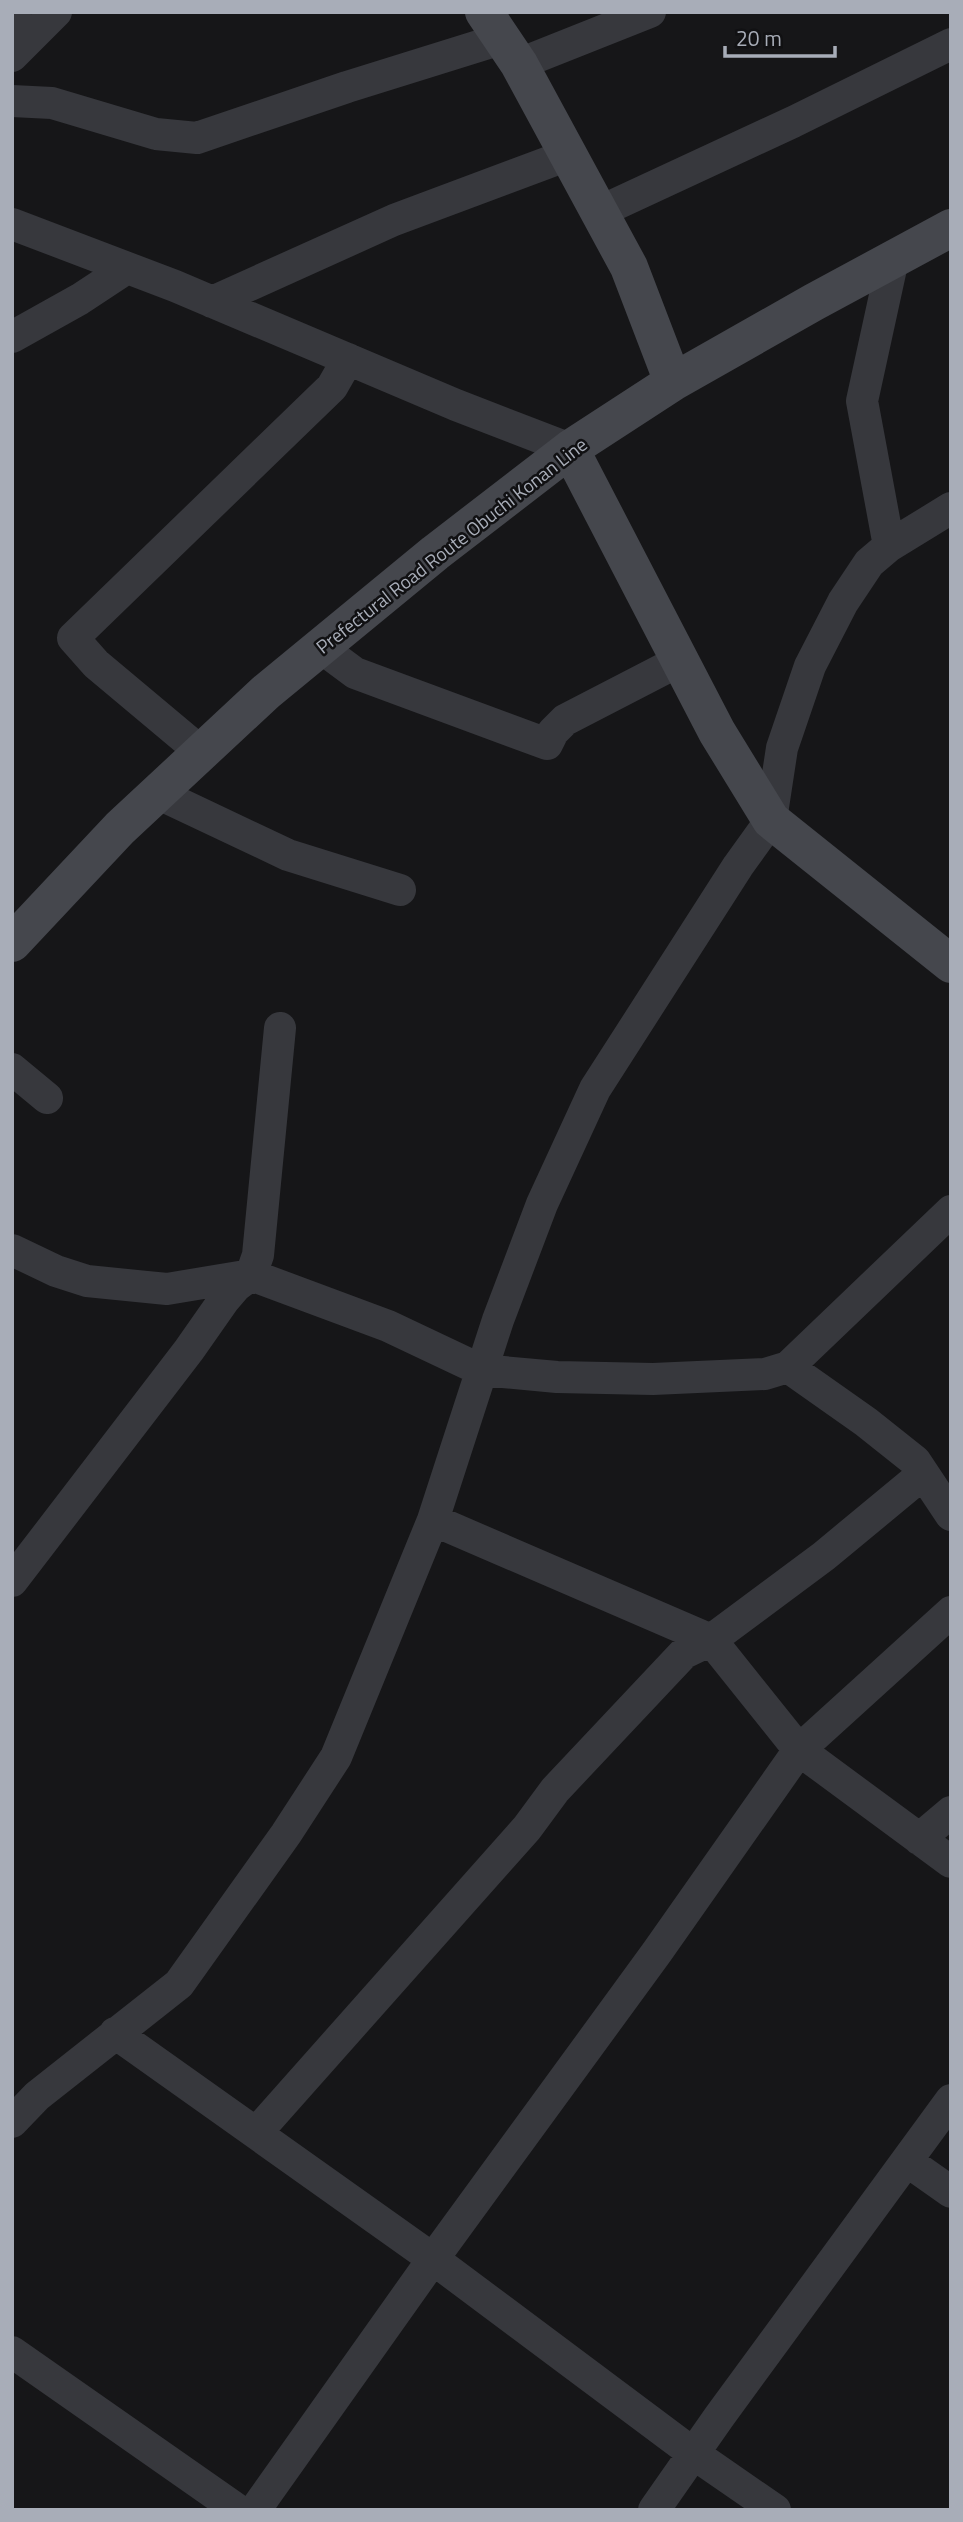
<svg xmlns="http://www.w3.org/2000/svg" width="963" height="2522" font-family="'Titillium Web',sans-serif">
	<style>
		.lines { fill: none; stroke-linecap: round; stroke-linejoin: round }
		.street { stroke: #37383d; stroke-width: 32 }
		.secondary { stroke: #45474d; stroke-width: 38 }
		.labels { text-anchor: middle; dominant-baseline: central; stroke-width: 5; stroke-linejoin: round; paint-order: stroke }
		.street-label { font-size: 19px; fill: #a8adb8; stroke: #111113 }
	</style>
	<rect width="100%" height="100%" fill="#161618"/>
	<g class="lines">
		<path class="street" d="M12 39 15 12
			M12 56 56 12
			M519 64 650 12
			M12 101 52 103 156 134 197 138 347 87 501 39
			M599 212 793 122 951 44
			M12 224 175 286 456 405 570 449
			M212 302 394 220 568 155
			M12 337 80 299 127 268
			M889 546 862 401 893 259
			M320 647 355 673 547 744 553 732 565 720 681 660
			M201 752 96 664 73 638 332 387 348 359
			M157 793 288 855 400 890
			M12 1069 47 1098
			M12 1250 56 1271 87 1281 167 1289 251 1275 388 1326 481 1370 557 1377 653 1379 765 1374 788 1367 951 1211
			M788 1367 866 1422 915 1461 951 1515
			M433 1520 711 1640 799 1750 951 1862
			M12 1581 189 1350 224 1300 236 1286 251 1275 258 1255 280 1028
			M919 1839 951 1812
			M115 2033 433 2259 694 2454 775 2510
			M12 2122 37 2096 179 1984 286 1834 336 1757 433 1520 498 1320 542 1204 595 1089 738 866 771 820 782 748 810 666 843 602 869 563 889 546 951 508
			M256 2133 527 1828 555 1790 684 1653 711 1640 824 1556 923 1474
			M907 2161 951 2192
			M12 2352 238 2510
			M255 2510 433 2259 657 1952 799 1750 951 1612
			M654 2510 719 2417 951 2100"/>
		<path class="secondary" d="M484 12 519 64 629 267 673 382
			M570 449 717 732 771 820 951 964
			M12 943 120 828 266 692 435 553 570 449 673 382 814 302 951 228"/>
	</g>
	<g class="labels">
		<g class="street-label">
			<text transform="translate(451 545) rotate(-38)">Prefectural Road Route Obuchi Konan Line</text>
		</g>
	</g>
	<rect width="963" height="2522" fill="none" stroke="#a8adb8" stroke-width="28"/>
	<path d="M725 46v10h110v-10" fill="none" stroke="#a8adb8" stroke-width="3.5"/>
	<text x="736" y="46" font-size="21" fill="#a8adb8" stroke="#111113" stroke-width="5" paint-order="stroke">20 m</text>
</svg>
